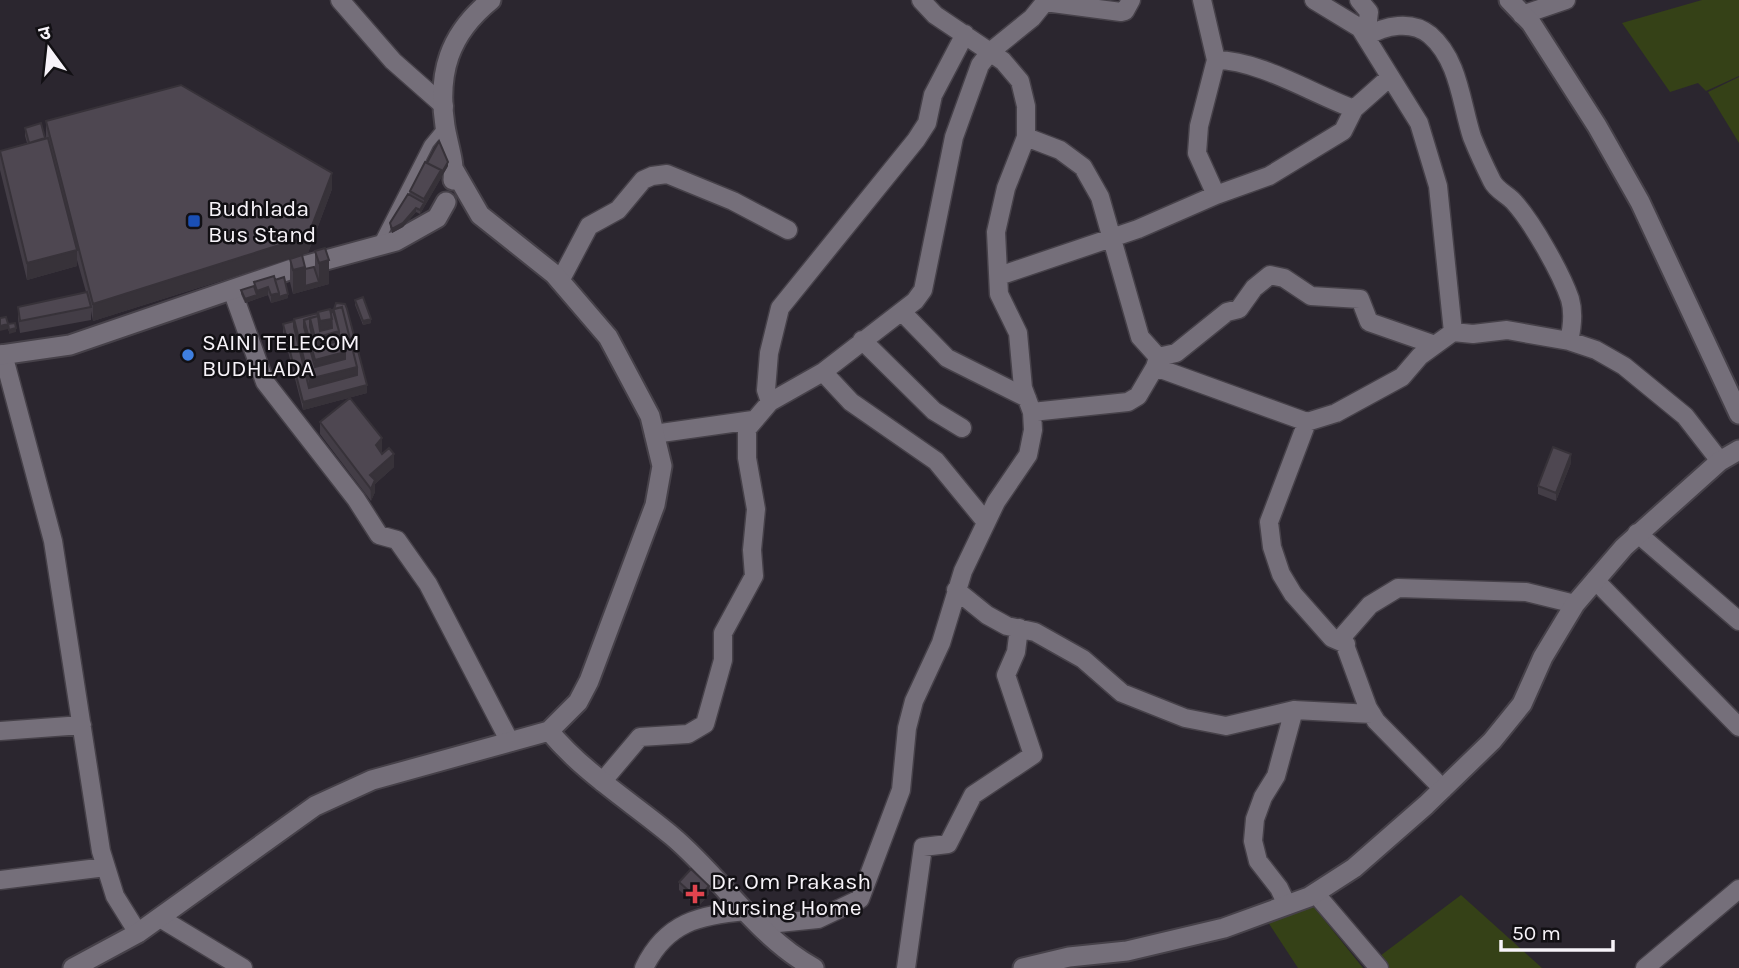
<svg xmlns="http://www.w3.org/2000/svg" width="1739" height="968" font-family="Karla,'Noto Sans Devanagari',sans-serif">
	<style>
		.green { fill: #354117 }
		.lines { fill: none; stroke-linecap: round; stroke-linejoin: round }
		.service-casing { stroke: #464149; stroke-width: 12 }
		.minor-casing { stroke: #464149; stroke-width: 21 }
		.tertiary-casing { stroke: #464149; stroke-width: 23 }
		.service { stroke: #756f7a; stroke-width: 9 }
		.minor { stroke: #756f7a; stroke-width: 18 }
		.tertiary { stroke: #756f7a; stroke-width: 19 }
		.wall { fill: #433d46 }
		.shaded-wall { fill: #373239 }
		.building { fill: #4e4751; stroke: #373239; stroke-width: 2 }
		.transit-dot { fill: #1a4fb4; stroke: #121014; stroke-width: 2.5 }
		.shop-dot { fill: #3f7fe0; stroke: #121014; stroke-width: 2.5 }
		.health-dot { fill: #e0444e; stroke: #121014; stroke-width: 2.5 }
		.labels { text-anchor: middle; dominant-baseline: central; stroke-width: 5; stroke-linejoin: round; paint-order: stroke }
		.poi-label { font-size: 23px; fill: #f7f3f9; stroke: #121014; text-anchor: start }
	</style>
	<rect width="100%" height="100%" fill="#2b262f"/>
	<path class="green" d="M1702 0H1739V76L1706 91 1698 83 1670 92 1622 23Z
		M1739 77V143L1708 92Z
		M1461 895 1542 968H1389L1380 956Z
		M1310 902 1363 968H1298L1266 919Z"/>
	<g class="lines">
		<g class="service-casing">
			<path id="service" d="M377 246 429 144 443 127"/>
		</g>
		<g class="minor-casing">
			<path id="minor" d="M340 0 393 61 444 106
				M1314 0 1360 28 1419 123 1438 186 1453 332
				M1359 0 1369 12 1366 37
				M1522 15 1566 0
				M1366 37C1385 25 1412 20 1430 35 1459 60 1461 103 1472 137 1478 152 1485 167 1492 181 1496 190 1508 195 1514 202 1533 223 1561 273 1570 299 1574 313 1572 328 1569 341
				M1216 60C1259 60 1313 94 1354 109
				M1026 137 1060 150 1083 167 1100 197 1140 337 1158 357
				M1216 195 1269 176 1343 131 1354 109 1390 77
				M999 276 1138 229 1216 195 1197 153 1199 126 1216 60 1202 0
				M560 281 589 226 618 210 643 180 652 176 667 174 733 201 788 230
				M232 290 265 382 356 499 379 535 397 540 428 584 510 742
				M902 312 947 358 1027 398
				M862 340 934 411 962 428
				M3 354 53 541 101 851 115 896 138 933
				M1155 367 1158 357 1176 353 1227 312 1239 309 1254 288 1270 275 1284 278 1311 296 1360 299 1369 322 1435 345
				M823 372 851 402 936 461 986 522
				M770 402 766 390 769 353 780 308 916 140 927 123 933 95 965 34
				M1032 412 1128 402 1138 396 1155 367 1307 422
				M654 434 753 420
				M1637 533 1739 621
				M1595 580 1739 727
				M956 590 987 615 1007 626 1035 632 1083 659 1122 693 1185 718 1226 726 1294 710 1372 714
				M1346 644 1332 638 1293 594 1281 574 1272 547 1269 522 1307 422 1336 413 1402 377 1420 356 1453 332 1473 334 1507 330 1569 341 1596 350 1624 366 1685 416 1720 461
				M0 731 82 725
				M602 782 640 737 688 734 705 724 723 660V633L754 576 752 550 756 509 747 458V429L770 402 823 372 915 301 923 290 954 137 980 65 990 52 935 15 921 0
				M1443 789 1376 721 1368 708 1342 637 1370 605 1398 588 1526 592 1575 604
				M0 880 106 867
				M1315 893 1379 968
				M1287 905 1279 888 1258 861 1253 841 1255 819 1263 797 1276 776 1294 710
				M160 918 243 968
				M760 925 818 919 860 899 901 790 907 728 914 701 941 643 963 571 996 502 1028 455 1033 430 1032 412 1023 388 1018 333 999 294 996 232 1006 188 1026 137V106L1020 81 1003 61 990 52 1032 18 1045 2 1121 12 1125 11 1131 0
				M644 968C666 922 700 915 746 911
				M906 968 923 847 948 844 973 795 1033 755 1006 675 1016 652 1019 628
				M1645 968 1739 889"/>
		</g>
		<g class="tertiary-casing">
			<path id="tertiary" d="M1509 0 1531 23 1597 126 1640 202 1739 414
				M453 180C455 162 448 145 445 126 437 73 449 34 491 0
				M0 355 70 345 289 270 396 241 437 218 446 202
				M549 731C584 773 630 801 672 836 721 877 757 937 814 968
				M73 968 138 933 315 806 372 780 549 731 578 702 589 681 655 505 662 466 650 416 608 337 554 274 480 215 454 170
				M1023 968 1069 957 1127 951 1224 928 1309 897 1354 868 1426 805 1492 741 1522 704 1543 657 1575 604 1624 547 1720 461 1739 450"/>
		</g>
		<use href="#service" class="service"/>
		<use href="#minor" class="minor"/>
		<use href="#tertiary" class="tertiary"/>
	</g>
	<path class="wall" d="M46 121 332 189 308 253 297 256 305 269 315 271V251L329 284 293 294 290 282V259L93 321 91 311V320L20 333 18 319V307L86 292 77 260V266L27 280 0 170V151L27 143 25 136V128L46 138Z
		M448 166 420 214 416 212 403 227 392 233 390 227V223L410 196V191Z
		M275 280 288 298 271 303 268 295 245 303 241 294V290L254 286V282Z
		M355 300 371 323 363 325 355 305Z
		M318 313 367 393 303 410 283 332V324Z
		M320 422 382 451 381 452 394 467 375 484V492L371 501 320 434Z
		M1571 463 1556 501 1538 494V486Z
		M679 882 709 894 698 907 679 890Z"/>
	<path class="shaded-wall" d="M448 162V166L420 214V210L424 203V199L441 170Z
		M332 173V189L308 253 93 321V304Z
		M416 208V212L403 227 392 233V229Z
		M77 250V266L27 280V263Z
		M329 260V284L293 294V270L305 267V286L319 282V263Z
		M268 287V295L245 303V299L257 295V291Z
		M279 293V301L271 303V295Z
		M288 294V298L279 301V297Z
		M342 315 339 331 345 352 357 367V383L309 396V379L315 378V338L320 337 319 321Z
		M371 319V323L363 325V321Z
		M8 324V329L0 331V326Z
		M16 328V332L9 334V330Z
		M367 385V393L303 410V402Z
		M382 438V451L376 458V445Z
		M394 454V467L375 484V492L371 501 370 475Z
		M1571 454V463L1556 501V493Z
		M709 886V894L698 907V899Z"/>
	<path class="building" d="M181 85 332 173 308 236 93 304 46 121Z
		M41 123 45 138 29 143 25 128Z
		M48 138 77 250 27 263 0 151Z
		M439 141 448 162 441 174V170L427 163Z
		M425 162 441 170 424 199 410 191Z
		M408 194 424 203 420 210 416 208 403 223 392 229 390 223Z
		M325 248 329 260 319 263 315 251Z
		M302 255 305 267 293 270 290 259Z
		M314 267 319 282 305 286V269Z
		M274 276 279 293 271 295 268 287 257 291 254 282Z
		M284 277 288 294 279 297V293L275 280Z
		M254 286 257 295 245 299 241 290Z
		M87 292 91 307 20 321 18 307Z
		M363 297 371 319 363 321 355 300Z
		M336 303 345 304 347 309 367 385 303 402 283 324 294 321V327L309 388 357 375V367L342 307 334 309Z
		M342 307 357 367 309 379 294 319 318 313V316L304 320V327L315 367 345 359V352L342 340 339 341V331L334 311 331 312V310Z
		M330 309 332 319 320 321 318 312Z
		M333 311 339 331 315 338 310 318 318 316 320 331 332 328 331 312Z
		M6 317 8 324 15 323 16 328 9 330 8 324 0 326V318Z
		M310 318V327L315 347 342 340 345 352 315 360 304 320Z
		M350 398 382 438 376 445 382 454 389 448 394 454 370 475 375 480 371 489 320 422Z
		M1553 447 1571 454 1556 493 1538 486Z
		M691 869 709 886 698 899 679 882Z"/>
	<rect class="transit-dot" x="187" y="214" width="14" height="14" rx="3.5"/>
	<circle class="shop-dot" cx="188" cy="355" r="7"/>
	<path class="health-dot" d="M691.5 883.5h7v7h7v7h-7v7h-7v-7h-7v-7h7z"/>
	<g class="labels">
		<g class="poi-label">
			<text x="208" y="208">Budhlada<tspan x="208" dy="26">Bus Stand</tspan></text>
			<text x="202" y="342">SAINI TELECOM<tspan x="202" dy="26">BUDHLADA</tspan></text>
			<text x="711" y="881">Dr. Om Prakash<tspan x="711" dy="26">Nursing Home</tspan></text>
		</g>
	</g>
	<g transform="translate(49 49) rotate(345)" stroke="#121014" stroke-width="5" paint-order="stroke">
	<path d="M0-5L12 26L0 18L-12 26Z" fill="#f7f3f9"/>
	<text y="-10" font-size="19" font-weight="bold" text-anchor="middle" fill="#f7f3f9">उ</text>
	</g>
	<path d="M1501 940v10h112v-10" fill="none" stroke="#f7f3f9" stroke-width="3.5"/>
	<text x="1512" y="940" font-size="21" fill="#f7f3f9" stroke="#121014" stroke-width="5" paint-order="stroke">50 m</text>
</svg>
